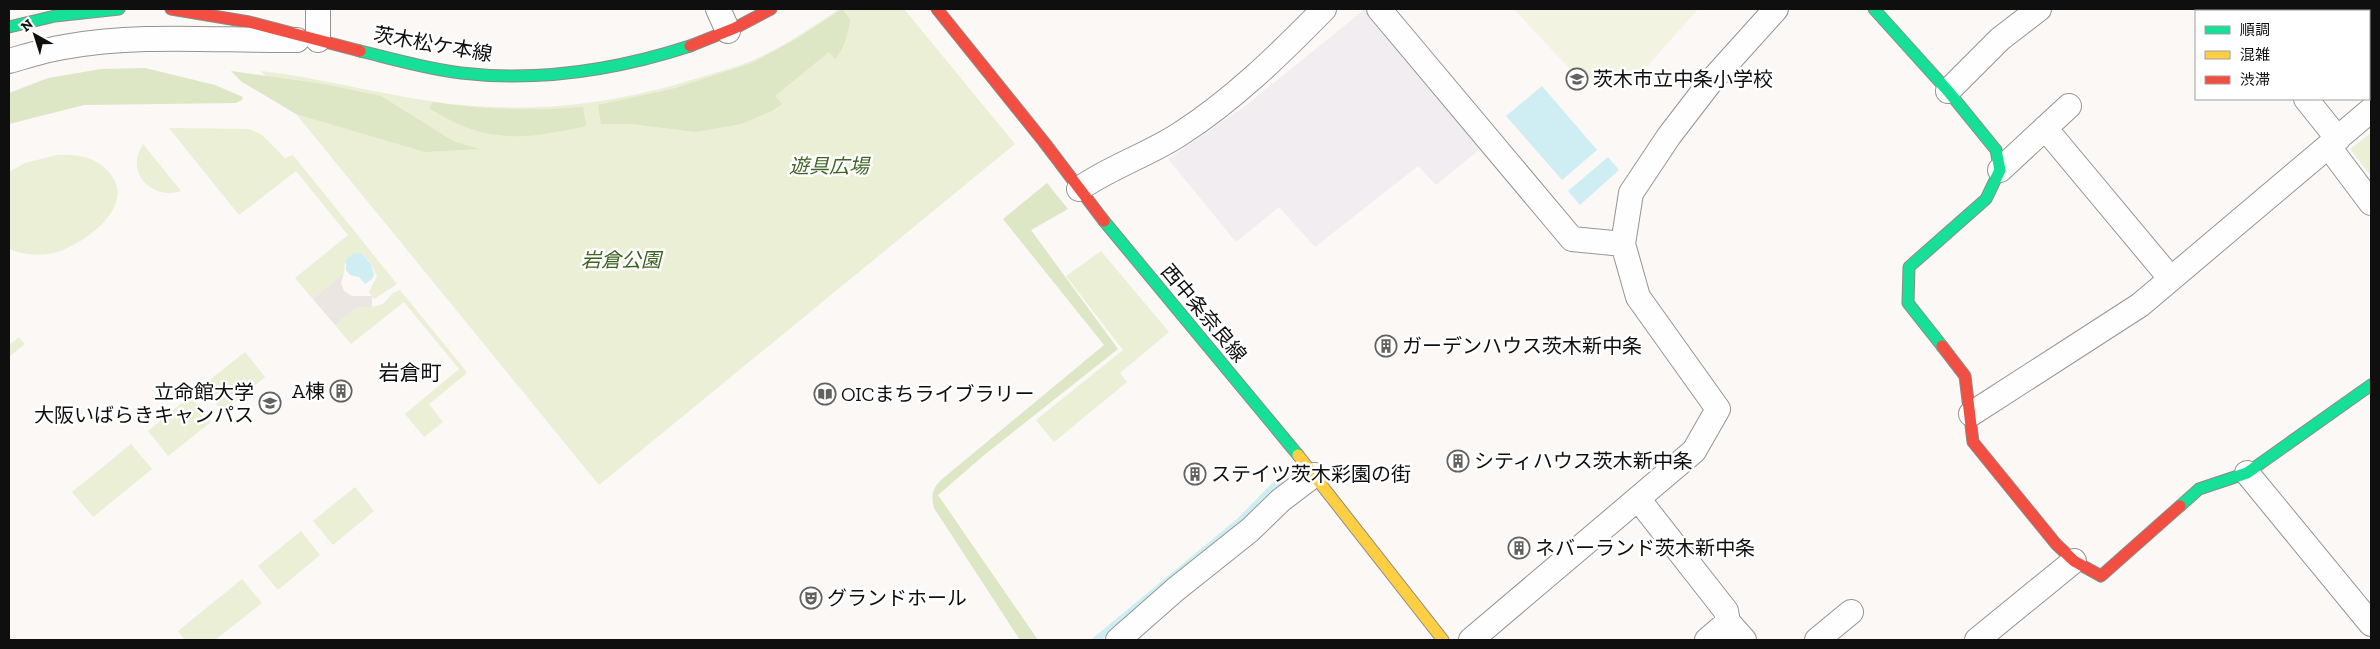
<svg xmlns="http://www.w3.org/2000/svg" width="2380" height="649" font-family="'Zilla Slab','Noto Sans JP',serif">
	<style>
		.industrial { fill: #f2edf1 }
		.green { fill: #eaefd6 }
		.forest { fill: #dde6c5 }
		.pitch { fill: #f2f3e0 }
		.plaza { fill: #ebe6e1 }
		.water { fill: #ceeef4 }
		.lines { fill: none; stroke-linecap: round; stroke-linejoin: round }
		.stream { stroke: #ceeef4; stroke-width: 7 }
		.street-casing { stroke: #959493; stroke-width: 26 }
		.fast-casing { stroke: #8c8b89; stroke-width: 13 }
		.slow-casing { stroke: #8c8b89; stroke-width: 13 }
		.jam-casing { stroke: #8c8b89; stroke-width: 13 }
		.street { stroke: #fefefe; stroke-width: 24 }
		.fast { stroke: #16e098; stroke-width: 11 }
		.slow { stroke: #ffcf43; stroke-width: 11 }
		.jam { stroke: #f24e42; stroke-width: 11 }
		.labels { text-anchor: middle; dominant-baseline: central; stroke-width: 5; stroke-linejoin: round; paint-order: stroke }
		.street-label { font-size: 20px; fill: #0f0f0f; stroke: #fff }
		.poi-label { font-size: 20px; fill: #0f0f0f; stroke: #fff; text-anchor: start }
		.park-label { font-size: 20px; font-style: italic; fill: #3e6422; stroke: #fff }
		.neighbourhood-label { font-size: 21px; fill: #0f0f0f; stroke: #fff }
	</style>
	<rect width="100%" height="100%" fill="#fbf8f5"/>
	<path class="industrial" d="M1365 9 1484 146 1436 185 1418 166 1315 247 1279 207 1236 242 1168 159 1244 107Z"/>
	<path class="green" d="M839 9H904L1015 144 599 485 261 71C332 79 402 101 473 106 552 112 626 101 701 77 717 72 735 68 751 61 782 48 811 28 839 9Z
		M169 128 250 129 262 135 285 158 293 155 397 284 374 299 369 292 377 276 370 262 362 254 345 263 344 273 313 299 295 278 348 235 296 171 239 215Z
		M2371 133V176L2350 149Z
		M143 144 181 191C152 201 124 172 143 144Z
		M57 155C76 154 93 156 107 170 141 204 85 244 54 253 39 256 23 255 9 249V172L25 163Z
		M1101 251 1169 332 1120 373 1127 382 1054 442 1036 420 1123 350 1066 276Z
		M400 290 466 371V374L429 404 443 422 424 437 405 414 459 369 404 302 351 344 335 325 356 308 372 307 383 304 393 293Z
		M19 337 25 344 9 357V345Z
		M245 352 265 377 223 412 202 386Z
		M190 396 211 422 168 456 148 431Z
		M131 444 152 469 93 517 72 492Z
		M355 487 374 511 333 545 313 521Z
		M301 531 320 555 278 590 258 566Z
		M242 579 262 603 215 640H185L178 631Z"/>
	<path class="forest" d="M842 9 850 19C848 34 845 47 835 59L829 52 775 96 782 104 772 111 741 124 696 132 632 124H601L598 105 676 88 752 63 798 38Z
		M145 68 215 85 243 97 242 100 236 103 84 105 9 124V93L48 78 101 69Z
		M231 71 323 84 381 96 453 141 479 149 425 152 296 114 242 82Z
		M433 102C484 110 532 111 583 107L586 126C524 140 485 144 429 108Z
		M1047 183 1068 209 1031 230 1118 349 983 456 938 495 1038 640H1020L934 508C931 496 932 489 941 480L1104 345 1003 219Z"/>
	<path class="pitch" d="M1514 9H1698L1643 71 1612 80 1578 78Z"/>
	<path class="plaza" d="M344 273 341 283 344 291 352 296H372V307L356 308 335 325 313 299Z"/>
	<path class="water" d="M1542 86 1597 150 1562 180 1506 116Z
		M1608 157 1619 170 1580 205 1568 191Z
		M354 253 362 254 371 264 374 275 372 279 365 284 359 277 350 275 346 270V260Z"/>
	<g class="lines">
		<path class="stream" d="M1096 640 1240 521 1286 474"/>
		<g class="street-casing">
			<path id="street" d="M718 9 728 31
				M1379 9 1572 239 1623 244
				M2234 9 2236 11
				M318 40V9
				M9 61C27 56 45 50 64 47 140 33 220 41 297 40
				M1948 91 2000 39 2039 9
				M2306 99 2338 139
				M2045 128 2171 279
				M2329 147 2371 203
				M2000 170 2069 106
				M1079 189C1110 167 1148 155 1180 134 1233 100 1280 54 1324 9
				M1971 414 2140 305 2371 110
				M2247 473 2371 624
				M1639 500 1726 611 1728 622 1707 640
				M1728 622 1744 640
				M1118 640 1176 589 1250 530 1281 500 1314 475
				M1471 640 1694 451 1718 409 1638 297 1623 244 1631 193 1669 136 1712 80 1776 9
				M1817 640 1851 612
				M1977 640 2074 561"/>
		</g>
		<g class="fast-casing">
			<path id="fast" d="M1874 9 1948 91 1996 150 2000 170 1986 199 1909 267 1908 303 1942 346
				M9 27 55 16 119 9
				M360 51C393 59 427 69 461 73 538 82 616 70 690 46
				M1104 221 1298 455
				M2180 506 2199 489 2247 473 2371 385"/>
		</g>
		<g class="slow-casing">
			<path id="slow" d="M1298 455 1443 640"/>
		</g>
		<g class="jam-casing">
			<path id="jam" d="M171 9 249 22 360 51
				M937 9 1044 142 1104 221
				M690 46 735 28 771 9
				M1942 346 1965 376 1973 442 2056 544 2074 561 2101 576 2180 506"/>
		</g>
		<use href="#street" class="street"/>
		<use href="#fast" class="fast"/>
		<use href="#slow" class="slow"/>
		<use href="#jam" class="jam"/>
	</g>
	<defs>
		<g id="school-ring" transform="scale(1.125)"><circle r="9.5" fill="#fff" stroke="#626160" stroke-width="1.5"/><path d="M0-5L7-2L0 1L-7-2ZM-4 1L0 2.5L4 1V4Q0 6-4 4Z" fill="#626160"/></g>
		<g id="building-ring" transform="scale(1.125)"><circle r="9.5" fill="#fff" stroke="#626160" stroke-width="1.5"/><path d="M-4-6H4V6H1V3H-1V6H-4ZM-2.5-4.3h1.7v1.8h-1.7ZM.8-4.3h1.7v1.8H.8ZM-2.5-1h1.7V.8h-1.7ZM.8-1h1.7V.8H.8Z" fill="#626160"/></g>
		<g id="library-ring" transform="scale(1.125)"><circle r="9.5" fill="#fff" stroke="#626160" stroke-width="1.5"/><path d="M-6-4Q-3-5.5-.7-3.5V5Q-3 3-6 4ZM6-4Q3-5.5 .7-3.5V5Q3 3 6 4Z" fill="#626160"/></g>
		<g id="university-ring" transform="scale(1.125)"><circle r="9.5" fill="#fff" stroke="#626160" stroke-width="1.5"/><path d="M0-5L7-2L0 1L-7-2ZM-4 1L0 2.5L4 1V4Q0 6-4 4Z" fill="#626160"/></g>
		<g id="theatre-ring" transform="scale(1.125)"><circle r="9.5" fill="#fff" stroke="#626160" stroke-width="1.5"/><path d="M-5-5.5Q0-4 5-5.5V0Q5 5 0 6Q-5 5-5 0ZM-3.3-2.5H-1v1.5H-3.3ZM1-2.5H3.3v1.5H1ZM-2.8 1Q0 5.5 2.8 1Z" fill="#626160"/></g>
	</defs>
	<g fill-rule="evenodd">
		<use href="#school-ring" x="1577" y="79"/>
		<use href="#building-ring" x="1386" y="346"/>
		<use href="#building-ring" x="341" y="391"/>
		<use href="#library-ring" x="825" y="394"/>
		<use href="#university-ring" x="270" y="403"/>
		<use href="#building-ring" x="1458" y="461"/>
		<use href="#building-ring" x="1195" y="474"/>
		<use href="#building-ring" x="1519" y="548"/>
		<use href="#theatre-ring" x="811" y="598"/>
	</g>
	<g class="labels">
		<g class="street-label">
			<text transform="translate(433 44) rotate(10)">茨木松ケ本線</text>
			<text transform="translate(1204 313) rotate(50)">西中条奈良線</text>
		</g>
		<g class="poi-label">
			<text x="1593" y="79">茨木市立中条小学校</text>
			<text x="1402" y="346">ガーデンハウス茨木新中条</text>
			<text x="325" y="391" text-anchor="end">A棟</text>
			<text x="254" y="392" text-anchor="end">立命館大学<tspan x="254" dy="23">大阪いばらきキャンパス</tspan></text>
			<text x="841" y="394">OICまちライブラリー</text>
			<text x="1474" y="461">シティハウス茨木新中条</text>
			<text x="1211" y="474">ステイツ茨木彩園の街</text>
			<text x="1535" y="548">ネバーランド茨木新中条</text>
			<text x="827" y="598">グランドホール</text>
		</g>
		<g class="park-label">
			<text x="829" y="166">遊具広場</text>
			<text x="621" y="260">岩倉公園</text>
		</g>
		<g class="neighbourhood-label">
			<text x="410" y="372">岩倉町</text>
		</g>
	</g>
	<rect width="2380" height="649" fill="none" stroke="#0f0f0f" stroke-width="20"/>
	<rect x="2195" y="10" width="175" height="90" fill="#ffffff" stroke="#9f9f9f"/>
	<rect x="2205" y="26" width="25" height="8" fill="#16e098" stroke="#9f9f9f"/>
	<text x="2240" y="35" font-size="15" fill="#0f0f0f">順調</text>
	<rect x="2205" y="51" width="25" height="8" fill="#ffcf43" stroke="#9f9f9f"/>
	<text x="2240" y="60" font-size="15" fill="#0f0f0f">混雑</text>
	<rect x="2205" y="76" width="25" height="8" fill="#f24e42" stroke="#9f9f9f"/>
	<text x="2240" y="85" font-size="15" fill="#0f0f0f">渋滞</text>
	<g transform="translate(35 35) rotate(321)" stroke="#ffffff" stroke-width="4" paint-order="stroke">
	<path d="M0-4L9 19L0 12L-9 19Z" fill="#0f0f0f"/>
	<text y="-8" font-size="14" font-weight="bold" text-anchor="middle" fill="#0f0f0f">N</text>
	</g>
</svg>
